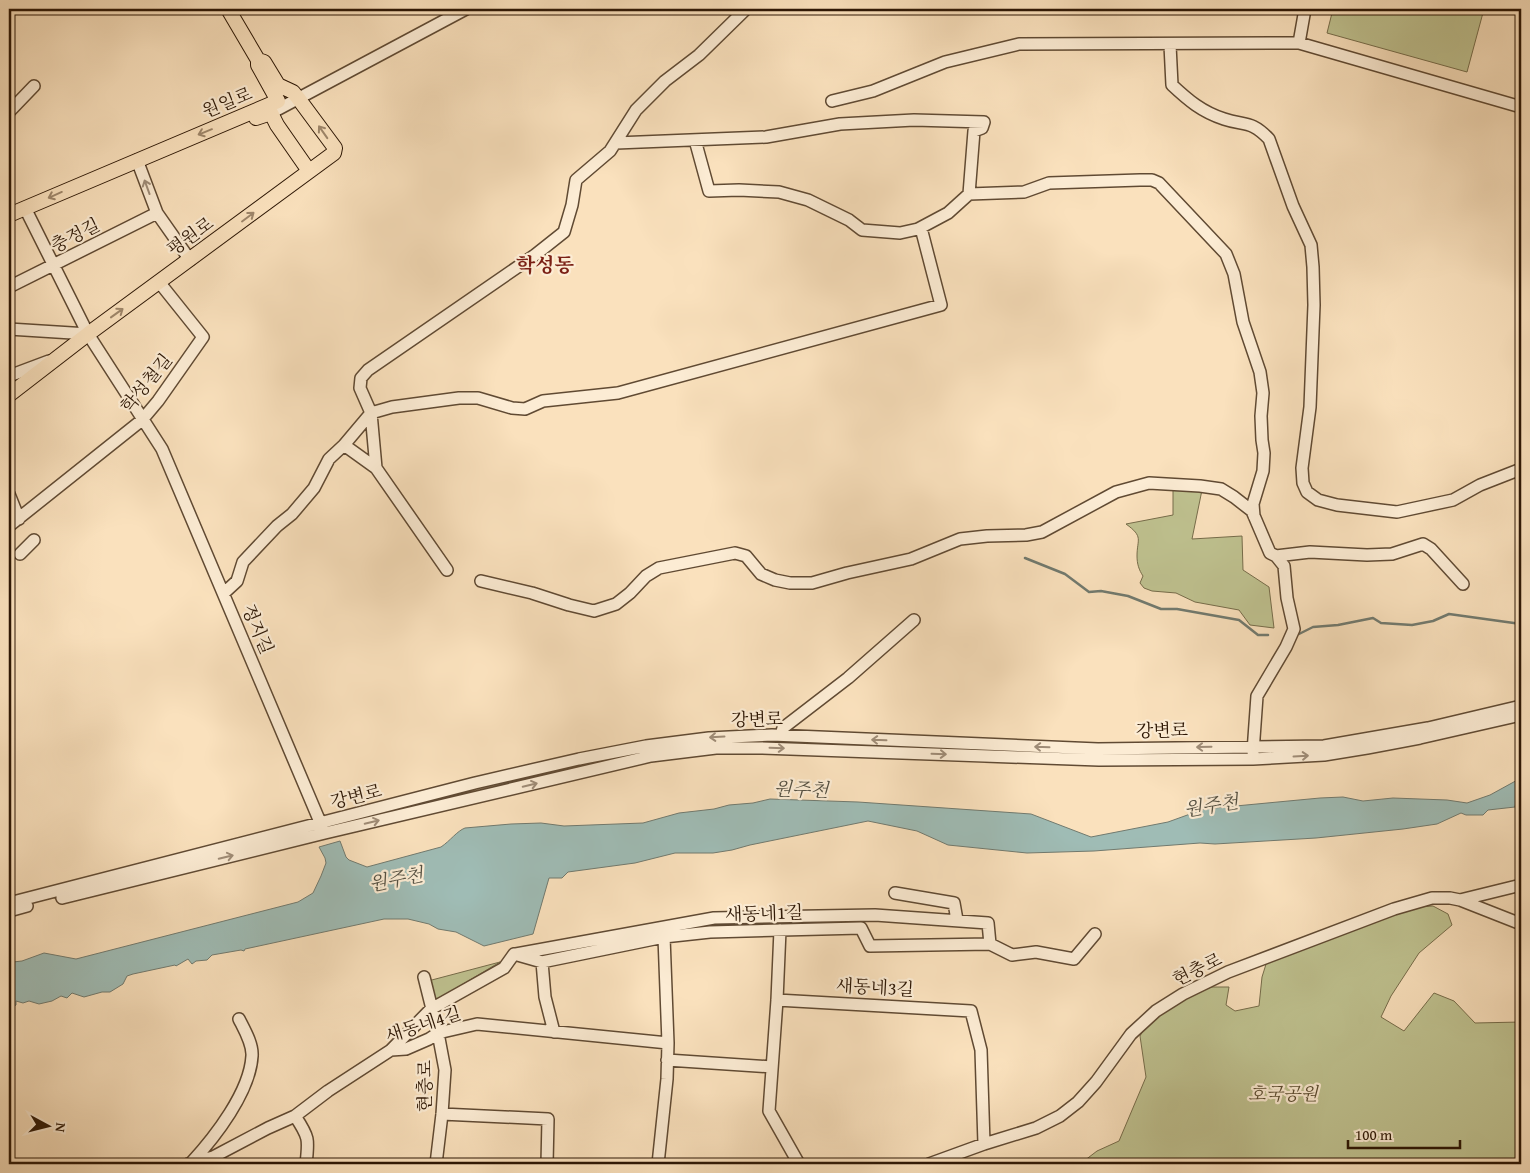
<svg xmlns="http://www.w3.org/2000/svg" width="1530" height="1173" font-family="'Gentium Book Plus','Noto Serif KR',serif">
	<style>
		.green { fill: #bfc290; stroke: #766c4a }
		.water { fill: #9fbcb5; stroke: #717a6f }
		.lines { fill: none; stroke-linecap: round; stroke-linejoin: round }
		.stream { stroke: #717a6f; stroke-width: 2.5 }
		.minor-casing { stroke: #604a33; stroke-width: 14 }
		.major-casing { stroke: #2d1705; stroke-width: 16 }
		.minor { stroke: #fcecd4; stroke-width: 11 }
		.major { stroke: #fae1bd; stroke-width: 14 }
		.oneway { stroke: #9e866a }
		.oneway2 { stroke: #9f8c77 }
		.labels { text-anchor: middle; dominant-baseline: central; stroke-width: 4.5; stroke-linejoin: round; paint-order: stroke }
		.street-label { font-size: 18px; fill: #2d1705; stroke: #fcecd4 }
		.park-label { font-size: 18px; font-style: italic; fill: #594a2f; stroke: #fcecd4 }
		.water-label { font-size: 19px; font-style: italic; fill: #555143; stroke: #fcecd4 }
		.quarter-label { font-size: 20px; font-weight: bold; fill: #7a1f14; stroke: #fcecd4 }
	</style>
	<rect width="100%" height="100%" fill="#fae1bd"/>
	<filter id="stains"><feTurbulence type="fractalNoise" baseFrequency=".004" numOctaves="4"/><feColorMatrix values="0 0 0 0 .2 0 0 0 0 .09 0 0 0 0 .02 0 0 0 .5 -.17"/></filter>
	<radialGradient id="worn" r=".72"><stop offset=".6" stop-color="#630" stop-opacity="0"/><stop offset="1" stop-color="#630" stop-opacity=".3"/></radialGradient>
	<path class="green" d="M1333 9H1484L1467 72 1327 33Z
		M1173 487 1202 490 1192 539 1242 536 1243 570 1269 587 1274 628 1250 625 1239 610 1195 602 1176 593 1152 591 1144 588 1140 583 1143 576C1139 570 1137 564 1137 556 1137 539 1144 537 1126 524L1173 515Z
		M1433 906 1448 914 1452 925 1419 953 1391 996 1381 1017 1404 1031 1434 993 1454 1001 1475 1023 1521 1022V1164H1080L1097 1151 1119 1141 1146 1077 1140 1036 1149 1019 1172 1001 1212 987H1229L1226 1005 1235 1011 1259 1006 1262 977 1267 961 1416 907Z
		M500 962 433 1002 428 981Z"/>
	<path class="water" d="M1521 778V795L1517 796 1515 807 1488 810 1483 815H1466L1461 813 1437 824 1403 829 1316 838 1215 844 1200 843 1094 851 1027 853 948 845 917 831 868 821 750 845 732 850 713 853H675L635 863 568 872 562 878H549L533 934 484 946 456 932 438 929 429 924 408 919H384L245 949 244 951 241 950 212 955 207 960 196 961 192 964 188 959 176 966 175 965 133 974 127 976 123 984 110 992H102L84 997 72 993 67 998 61 996 52 1001 39 1004 29 1001 23 1003 16 1001V1005L11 1008 12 1012 9 1014V968L13 962 22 961 44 953 76 959 298 902 313 893 321 876 326 863 325 858 319 847 340 841 346 857 349 860 367 867 441 847C450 841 457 831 465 828L511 824 541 823 564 826 643 823 679 813 714 809 729 805 753 803 770 799 858 802 1031 814 1091 837 1168 822 1204 809 1320 798 1343 797 1363 801 1393 798 1447 800 1467 803 1490 795Z"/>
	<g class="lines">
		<path class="stream" d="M1025 558 1065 574 1089 592 1101 591 1128 596 1161 609H1177L1239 620 1258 635H1268
			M1299 634 1313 627 1338 625 1373 618 1381 623 1412 625 1433 621 1449 614 1521 624"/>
		<g class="minor-casing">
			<path id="minor" d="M1299 43 1305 9
				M1170 45 1172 85C1188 100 1202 112 1224 119 1245 126 1251 120 1269 139L1293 206 1311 245 1313 267 1314 305 1310 407 1302 468 1303 483 1307 492 1318 500 1337 505 1397 512 1453 500 1480 485 1521 469
				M832 101 873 91 945 62 1019 44 1299 43 1521 107
				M9 112 34 86
				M271 113 466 9
				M695 140 709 191 739 190 779 192 808 200 849 220 862 230 900 233 918 229 948 213 969 194 1024 192 1049 183 1140 180H1152L1159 183 1226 254 1234 274 1243 322 1260 372 1263 393 1261 416 1262 440 1264 453 1263 471 1253 504 1254 516
				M616 143 766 137 840 124 914 120 984 122 982 128 974 131 969 194
				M137 160 157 213 190 260
				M25 208 88 334 162 449 323 829
				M9 287 157 213
				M9 329 88 334
				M9 376 49 361
				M344 445 376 468 447 570
				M376 468 371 413 360 388 361 378 368 370 535 255 564 232 572 205 576 180 610 151 636 110 665 81 699 55 746 9
				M9 494 19 519
				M9 526 142 420 158 401 203 337 159 282
				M20 554 34 540
				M1276 556 1310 552 1367 555 1392 554 1423 544 1431 549 1463 584
				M481 581 532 593 569 605 594 611 616 604 630 593 646 576 659 568 735 553 746 556 761 574 775 580 790 583H812L847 573 911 559 960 539 987 536 1026 535 1042 532 1116 492 1149 483 1200 486 1221 489 1234 497 1252 511 1270 553 1276 556 1284 566 1287 598 1294 629 1286 647 1257 696 1253 752
				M224 593 237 581 243 562 277 526 292 514 314 488 329 459 344 445 371 413 392 407 459 398H478L512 408 525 409 543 401 618 393 941 305 921 228
				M781 735 783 728 848 678 914 620
				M895 893 954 903 957 920
				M62 898 325 833 651 756 716 748H761L1099 760 1253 759 1324 755 1367 748 1420 738 1521 715
				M1460 900 1521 885
				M9 903 475 783 579 759 646 746 709 738 772 735 1098 749 1324 746 1428 728 1521 706
				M9 911 27 906
				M780 930 777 1000 769 1111 799 1164
				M514 954 542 962 664 937 710 932 861 928 870 946 990 944 1012 955 1036 952 1074 959 1095 934
				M516 954 714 918 875 915 988 923 990 944
				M542 962 545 997 554 1032
				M424 977 438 1033 445 1070 442 1114 436 1164
				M777 1000 971 1011 981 1050 984 1144
				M391 1050 431 1009 504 968 514 954
				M667 1060 772 1067
				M442 1114 548 1119 547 1164
				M295 1116C309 1137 309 1139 306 1164
				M191 1163C215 1137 250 1092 252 1056 253 1044 244 1029 239 1019
				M188 1164 213 1157 268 1128 295 1116 328 1091 391 1050 406 1049 429 1039 438 1033 477 1024 668 1043
				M658 1164 667 1079 668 1043 664 937
				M929 1164 984 1144 1036 1128 1060 1116 1078 1102 1096 1082 1131 1034 1156 1011 1183 994 1228 972 1394 909 1432 898H1450L1460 900 1521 924"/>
		</g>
		<g class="major-casing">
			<path id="major" d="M256 118 271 113 277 125 309 171
				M9 215 278 101 258 65V60L228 9
				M9 395 88 334 334 153 335 148 298 98 293 92 278 85 264 62 258 60"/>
		</g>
		<use href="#minor" class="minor"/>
		<use href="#major" class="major"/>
	</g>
	<defs><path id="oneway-shaft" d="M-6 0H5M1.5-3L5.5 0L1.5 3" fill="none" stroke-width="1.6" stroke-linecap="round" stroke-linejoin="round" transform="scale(1.25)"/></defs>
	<g class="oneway">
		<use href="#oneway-shaft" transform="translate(205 132) rotate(158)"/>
		<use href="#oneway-shaft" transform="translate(323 132) rotate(-125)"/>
		<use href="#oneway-shaft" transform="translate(55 195) rotate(156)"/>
		<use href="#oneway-shaft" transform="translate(248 217) rotate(-37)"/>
		<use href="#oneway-shaft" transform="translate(117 313) rotate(-36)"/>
	</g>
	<g class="oneway2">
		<use href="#oneway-shaft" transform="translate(147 187) rotate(-110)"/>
		<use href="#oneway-shaft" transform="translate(717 737) rotate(177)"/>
		<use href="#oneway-shaft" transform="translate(879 740) rotate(-178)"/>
		<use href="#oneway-shaft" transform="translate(1042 747) rotate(-178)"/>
		<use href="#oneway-shaft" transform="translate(1204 747) rotate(179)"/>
		<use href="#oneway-shaft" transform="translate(777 748) rotate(2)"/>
		<use href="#oneway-shaft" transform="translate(939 754) rotate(2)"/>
		<use href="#oneway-shaft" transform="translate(1301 756) rotate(-3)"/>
		<use href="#oneway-shaft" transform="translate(530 785) rotate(-13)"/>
		<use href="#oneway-shaft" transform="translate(372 822) rotate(-13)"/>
		<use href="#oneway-shaft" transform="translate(226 857) rotate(-14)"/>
	</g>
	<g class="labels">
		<g class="street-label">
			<text transform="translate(227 102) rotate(-22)">원일로</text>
			<text transform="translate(75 235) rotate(-27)">충정길</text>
			<text transform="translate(190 236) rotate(-36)">평원로</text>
			<text transform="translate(146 383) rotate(-51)">학성철길</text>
			<text transform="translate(258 629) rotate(67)">정지길</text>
			<text transform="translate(757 719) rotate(-1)">강변로</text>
			<text transform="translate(1162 730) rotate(-1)">강변로</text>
			<text transform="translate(356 796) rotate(-14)">강변로</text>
			<text transform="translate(764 913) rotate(-2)">새동네1길</text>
			<text transform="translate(1197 969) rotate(-26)">현충로</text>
			<text transform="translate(875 987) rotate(3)">새동네3길</text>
			<text transform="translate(423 1024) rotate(-18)">새동네4길</text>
			<text transform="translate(424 1086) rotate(-90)">현충로</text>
		</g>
		<g class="park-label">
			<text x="1283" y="1093">호국공원</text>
		</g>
		<g class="water-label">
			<text transform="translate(801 789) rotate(2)">원주천</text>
			<text transform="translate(1211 805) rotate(-9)">원주천</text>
			<text transform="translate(396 879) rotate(-11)">원주천</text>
		</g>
		<g class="quarter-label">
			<text x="545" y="264">학성동</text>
		</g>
	</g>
	<rect width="1530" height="1173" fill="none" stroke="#fae1bd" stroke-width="30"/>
	<rect x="10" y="10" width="1510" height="1153" fill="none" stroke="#2d1705" stroke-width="2.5"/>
	<rect x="15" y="15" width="1500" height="1143" fill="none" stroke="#2d1705"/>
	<g transform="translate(48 1126) rotate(97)" stroke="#fcecd4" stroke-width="4" paint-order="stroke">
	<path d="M0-4L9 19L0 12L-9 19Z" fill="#2d1705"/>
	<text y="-8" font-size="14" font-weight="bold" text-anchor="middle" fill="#2d1705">N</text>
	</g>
	<path d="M1348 1140v8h112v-8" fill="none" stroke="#2d1705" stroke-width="2.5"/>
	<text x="1355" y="1140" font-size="15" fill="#2d1705" stroke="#fcecd4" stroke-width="4" paint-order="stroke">100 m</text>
	<rect width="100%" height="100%" filter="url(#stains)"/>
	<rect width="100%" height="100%" fill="url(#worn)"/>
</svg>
